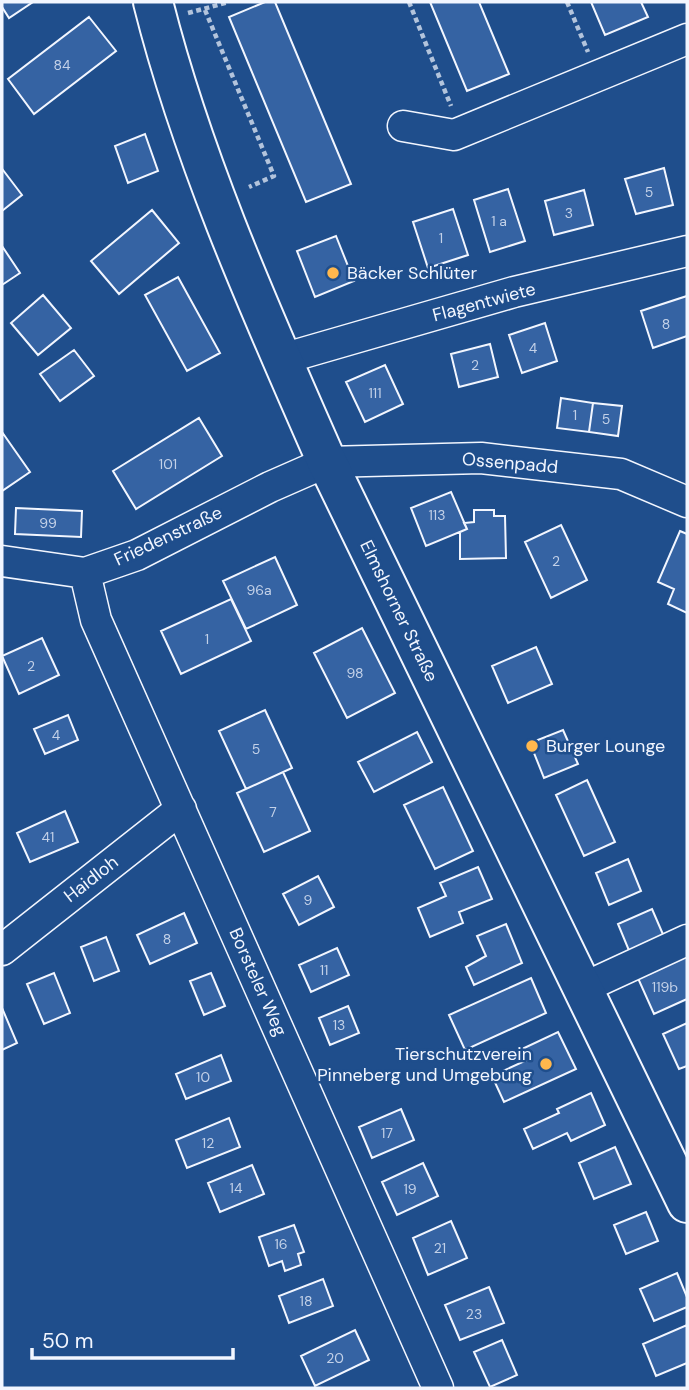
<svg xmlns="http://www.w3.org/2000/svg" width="689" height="1390" font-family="'DM Sans',sans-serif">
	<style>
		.building { fill: #3563a3; stroke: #f2f6ff; stroke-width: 2 }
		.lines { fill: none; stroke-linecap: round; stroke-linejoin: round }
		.minor-casing { stroke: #f2f6ff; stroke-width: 33 }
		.major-casing { stroke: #f2f6ff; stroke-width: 42 }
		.path { stroke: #b3c4dc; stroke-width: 4.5; stroke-dasharray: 5 3.5; stroke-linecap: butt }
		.minor { stroke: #1f4e8c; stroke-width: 30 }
		.major { stroke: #1f4e8c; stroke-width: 38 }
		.poi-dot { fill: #ffb74d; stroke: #1f4e8c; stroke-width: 2.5 }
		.labels { text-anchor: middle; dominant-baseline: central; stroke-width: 5; stroke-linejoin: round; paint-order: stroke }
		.number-label { font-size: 14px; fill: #c3d1e8 }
		.poi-label { font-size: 18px; fill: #f2f6ff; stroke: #1f4e8c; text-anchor: start }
		.street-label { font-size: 18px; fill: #f2f6ff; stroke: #1f4e8c }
	</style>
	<rect width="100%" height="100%" fill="#1f4e8c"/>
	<path class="building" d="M2 2H33L9 18 2 7Z
		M265 2H275L351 184 306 202 229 17Z
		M430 2H479L509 74 467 91Z
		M591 2H641L648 17 605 35Z
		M89 17 116 51 34 114 8 79Z
		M145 134 158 171 128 183 115 146Z
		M664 168 673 205 636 214 625 179Z
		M3 170 22 195 2 211V171Z
		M508 189 525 241 490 252 474 200Z
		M584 190 593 225 554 235 545 201Z
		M453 209 468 255 428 268 413 222Z
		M152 210 179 243 119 294 91 261Z
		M336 236 354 281 315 297 297 251Z
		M2 246 20 273 2 285Z
		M178 277 220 353 187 371 145 295Z
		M43 295 71 328 38 355 11 323Z
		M687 296V336L653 348 641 311Z
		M545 323 557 361 522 373 509 335Z
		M490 344 498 377 459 387 451 354Z
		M74 350 94 376 60 401 40 374Z
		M385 365 403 404 365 422 346 382Z
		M561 398 593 403 589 432 557 428Z
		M593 403 622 406 618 436 589 432Z
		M199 418 222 456 136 509 113 471Z
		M2 432 30 472 2 491Z
		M451 492 467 529 426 546 411 508Z
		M16 508 82 511 81 537 15 534Z
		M474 510H494V516H505L506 558 460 559V532L467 529 464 523 474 522Z
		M561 525 587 580 551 598 525 542Z
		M680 531 687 534V613L668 604 674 589 658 582Z
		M275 557 297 605 246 629 223 581Z
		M231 599 251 641 181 674 161 631Z
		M362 628 395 693 347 718 314 653Z
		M42 638 59 675 19 694 2 656Z
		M536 647 552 684 508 703 492 666Z
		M265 710 292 768 246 789 219 731Z
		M68 715 78 740 45 754 34 729Z
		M563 730 578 764 544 778 530 743Z
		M417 732 432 762 374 792 358 762Z
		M283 772 310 831 264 852 237 793Z
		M587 780 615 842 584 856 556 795Z
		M443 787 473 851 435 869 404 805Z
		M65 811 78 842 30 862 17 833Z
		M628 859 641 891 609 905 596 873Z
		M478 867 492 899 459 912 463 923 430 937 418 908 446 896 440 883Z
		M318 876 334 907 299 925 283 894Z
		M652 909 665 939 630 953 618 924Z
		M184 913 197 943 150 964 137 935Z
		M506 924 522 963 474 985 466 967 486 956 477 936Z
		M106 937 119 971 94 981 81 947Z
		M337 948 349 975 311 992 299 965Z
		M687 953V999L654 1014 637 976Z
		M54 973 70 1013 44 1024 27 984Z
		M211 973 225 1006 204 1015 190 981Z
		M531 978 546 1013 465 1050 449 1015Z
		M348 1006 359 1033 330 1045 319 1018Z
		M2 1008 17 1043 2 1050Z
		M687 1023V1066L679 1069 663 1034Z
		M558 1032 576 1069 504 1102 492 1076 527 1060 522 1049Z
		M221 1055 231 1081 186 1099 176 1074Z
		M591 1093 605 1125 571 1141 567 1133 533 1149 524 1129 559 1113 557 1109Z
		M401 1109 414 1140 372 1158 359 1127Z
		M229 1118 240 1147 187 1168 176 1140Z
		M615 1147 631 1184 594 1199 579 1163Z
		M423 1163 438 1196 397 1215 382 1182Z
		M252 1165 264 1194 220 1212 208 1183Z
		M646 1212 658 1241 626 1254 614 1225Z
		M451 1221 467 1258 428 1275 413 1238Z
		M294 1225 304 1252 298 1254 301 1265 285 1271 282 1261 269 1266 259 1237Z
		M677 1273 687 1297V1307L654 1321 640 1289Z
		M323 1279 333 1306 289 1323 279 1296Z
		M489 1287 504 1323 460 1340 445 1305Z
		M687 1325V1363L656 1376 643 1344Z
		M355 1330 369 1360 315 1386 301 1356Z
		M502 1340 517 1375 490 1387 474 1352Z"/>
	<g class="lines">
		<g class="minor-casing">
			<path id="minor" d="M403 126 454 135 687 39
				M282 359 514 292 687 251
				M2 561 85 573 137 555 270 487 327 462 481 458 621 474 687 502
				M85 573 96 620 438 1388
				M2 950 181 809
				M583 988 687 940"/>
		</g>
		<g class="major-casing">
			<path id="major" d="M153 2C193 161 261 312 327 462L687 1203"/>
		</g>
		<path class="path" d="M409 2 451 106
			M567 2 588 52
			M205 10 274 176 249 187
			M188 13 229 2"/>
		<use href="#minor" class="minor"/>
		<use href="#major" class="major"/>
	</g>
	<g class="poi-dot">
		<circle cx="333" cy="273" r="7"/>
		<circle cx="532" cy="746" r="7"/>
		<circle cx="546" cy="1064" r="7"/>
	</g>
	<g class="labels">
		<g class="number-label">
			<text x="62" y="65">84</text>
			<text x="649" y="192">5</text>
			<text x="569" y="213">3</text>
			<text x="499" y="221">1 a</text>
			<text x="441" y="238">1</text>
			<text x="666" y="324">8</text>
			<text x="533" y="348">4</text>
			<text x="475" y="365">2</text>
			<text x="375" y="393">111</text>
			<text x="575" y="415">1</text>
			<text x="606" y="419">5</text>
			<text x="168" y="464">101</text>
			<text x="437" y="515">113</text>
			<text x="48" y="523">99</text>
			<text x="556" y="561">2</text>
			<text x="259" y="590">96a</text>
			<text x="207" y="639">1</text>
			<text x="31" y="666">2</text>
			<text x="355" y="673">98</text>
			<text x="56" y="735">4</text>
			<text x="256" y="749">5</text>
			<text x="273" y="812">7</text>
			<text x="48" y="837">41</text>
			<text x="308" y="900">9</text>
			<text x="167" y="939">8</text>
			<text x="324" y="970">11</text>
			<text x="665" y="987">119b</text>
			<text x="339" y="1025">13</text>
			<text x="203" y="1077">10</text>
			<text x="387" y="1133">17</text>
			<text x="208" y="1143">12</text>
			<text x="236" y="1188">14</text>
			<text x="410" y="1189">19</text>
			<text x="281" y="1244">16</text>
			<text x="440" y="1248">21</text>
			<text x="306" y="1301">18</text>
			<text x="474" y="1314">23</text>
			<text x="335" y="1358">20</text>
		</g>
		<g class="poi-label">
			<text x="347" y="273">Bäcker Schlüter</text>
			<text x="546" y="746">Burger Lounge</text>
			<text x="532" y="1054" text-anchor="end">Tierschutzverein<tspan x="532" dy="21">Pinneberg und Umgebung</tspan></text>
		</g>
		<g class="street-label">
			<text transform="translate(484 302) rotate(-15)">Flagentwiete</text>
			<text transform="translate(510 463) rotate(5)">Ossenpadd</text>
			<text transform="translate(168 536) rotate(-25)">Friedenstraße</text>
			<text transform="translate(399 611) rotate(64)">Elmshorner Straße</text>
			<text transform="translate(91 879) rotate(-38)">Haidloh</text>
			<text transform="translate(258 982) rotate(66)">Borsteler Weg</text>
		</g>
	</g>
	<rect width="689" height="1390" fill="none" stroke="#f2f6ff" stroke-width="7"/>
	<path d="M32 1348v10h201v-10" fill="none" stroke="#f2f6ff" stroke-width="3.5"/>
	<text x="42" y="1348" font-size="21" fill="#f2f6ff" stroke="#1f4e8c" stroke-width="5" paint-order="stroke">50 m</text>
</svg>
